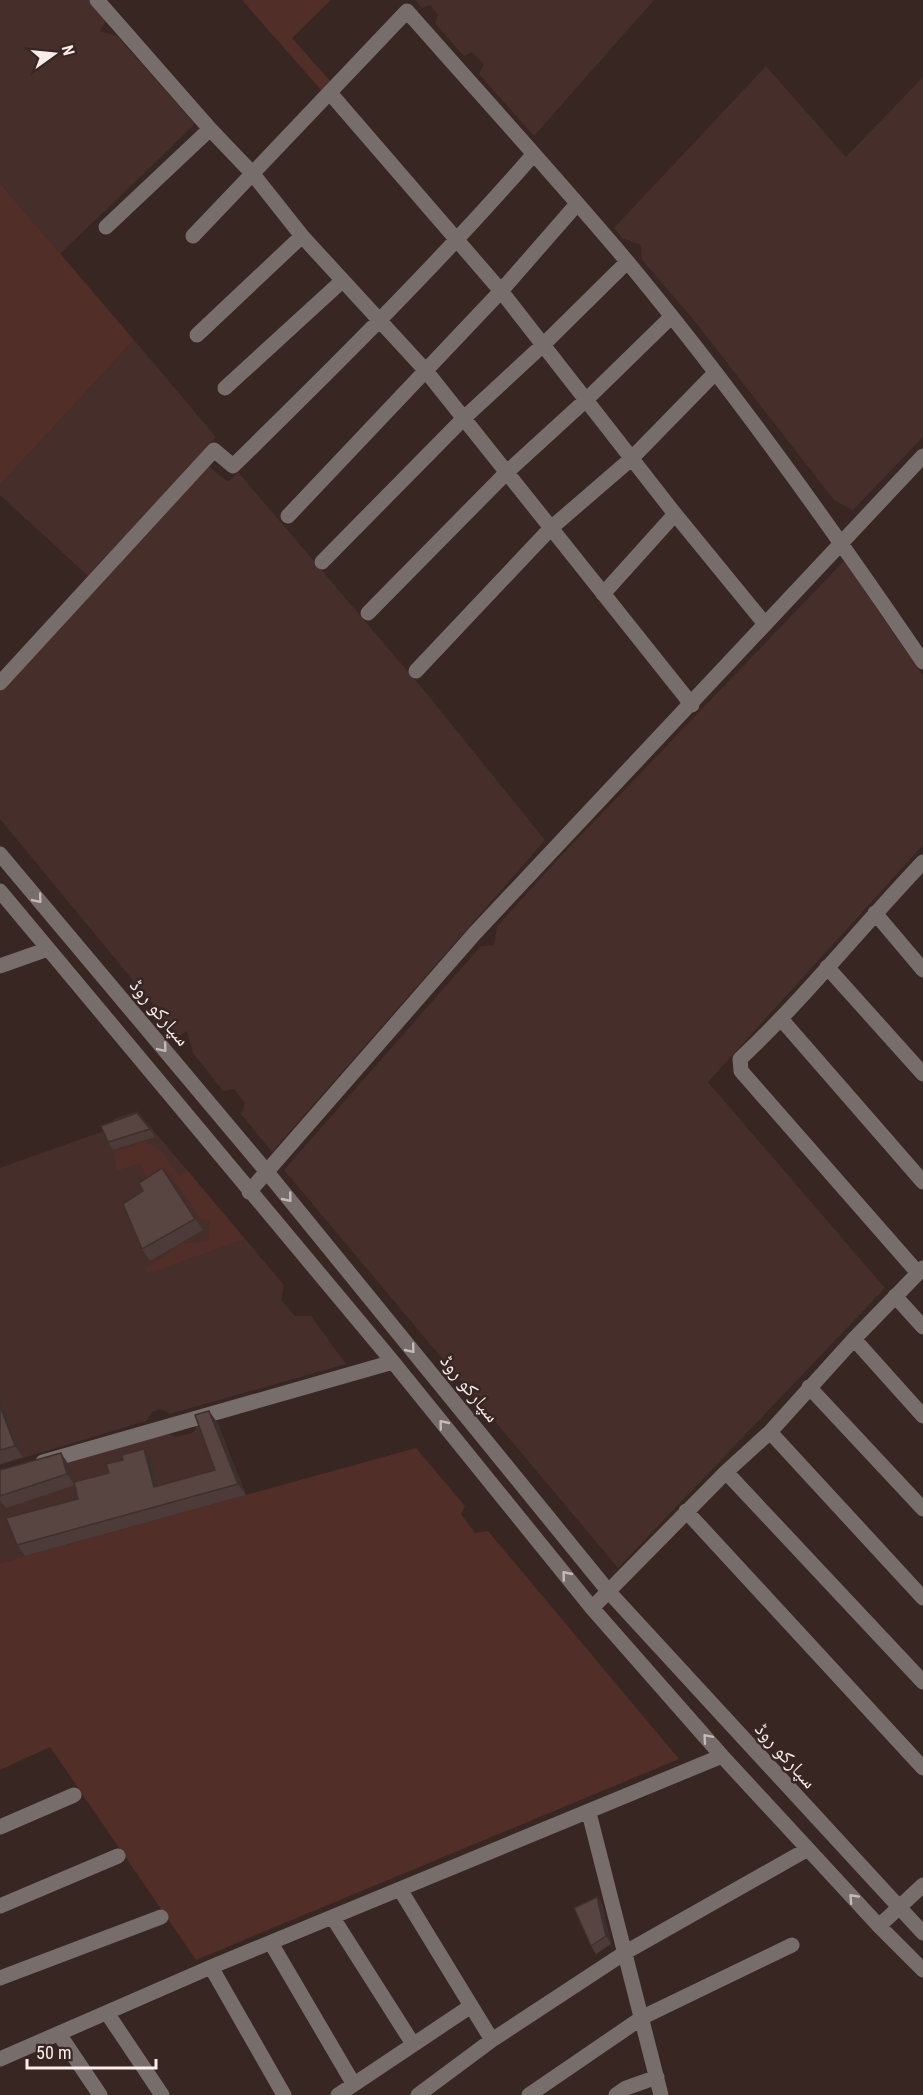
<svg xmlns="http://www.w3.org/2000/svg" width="923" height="2095" font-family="'Roboto Condensed','Noto Naskh Arabic',sans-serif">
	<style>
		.built { fill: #462e2a }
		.green { fill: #512e27 }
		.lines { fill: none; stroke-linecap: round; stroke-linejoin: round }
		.minor { stroke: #776d6b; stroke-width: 15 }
		.wall { fill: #4c3b39 }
		.shaded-wall { fill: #3e302e }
		.building { fill: #584542; stroke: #3e302e; stroke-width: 1.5 }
		.oneway { stroke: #c6bab8 }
		.labels { text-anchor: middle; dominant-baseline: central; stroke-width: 5; stroke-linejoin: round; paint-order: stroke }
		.street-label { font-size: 20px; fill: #faedeb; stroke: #382623 }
	</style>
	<rect width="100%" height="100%" fill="#382623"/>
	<path class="built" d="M0 0H90L108 18 100 31 117 36 195 124 60 254 0 183Z
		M415 0H654L534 136 479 74 484 64 472 52 464 56 435 23 438 15 430 5 422 8Z
		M766 66 846 157 923 77V437L853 510 834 500 693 319 642 260 641 245 622 238 614 228Z
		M134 340 216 437 88 576 0 495V485Z
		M208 466 228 482 238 472 427 694 545 840 272 1152 241 1114 245 1103 234 1089 223 1091 193 1053 187 1031 179 1036 0 819V692Z
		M844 561 923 676V845L708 1082 885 1288 618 1568 284 1170 481 946 494 945 497 926 562 855Z
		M137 1111 284 1285 281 1300 295 1316H311L346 1364 170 1414 161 1409 152 1412 146 1421 0 1465V1168L115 1127 114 1119Z
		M215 1419 246 1495 0 1563V1481L168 1433 176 1437 194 1432 197 1424Z"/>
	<path class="green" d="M242 0H331L292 38 330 81 322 91Z
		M0 183 134 340 0 485Z
		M145 1141 163 1152 179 1177 187 1170 245 1239 147 1274 145 1269 182 1244 208 1241 210 1221 201 1219 173 1179 172 1172 146 1180 141 1163 117 1171 113 1152Z
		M416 1448 465 1506 461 1514 475 1533 488 1531 679 1759 196 1960 50 1747 0 1770V1563Z"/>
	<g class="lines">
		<path class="minor" d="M97 0 210 129 252 173 302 236 426 371 692 705
			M330 93 501 291 675 514 765 624
			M106 227 210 129
			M193 236 407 11C480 94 555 176 626 260 732 388 829 524 923 662
			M197 335 302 236
			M225 388 342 281
			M288 516 501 291 577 204
			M322 562 464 418 544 344 627 262
			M603 594 675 514
			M368 613 506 473 587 399 670 318
			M416 671 551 528 631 459 715 373
			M0 683 214 450 233 466C336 365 438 264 533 155
			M0 854 267 1172 609 1592 923 1933
			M0 891 393 1362 592 1608 722 1756 879 1926 923 1970
			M875 913 923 970
			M0 966 48 949
			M827 967 923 1074
			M782 1020 923 1182
			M249 1192 475 933 923 456
			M918 1273 741 1071 740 1059C806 997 861 927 923 862
			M895 1296 923 1327
			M854 1339 923 1416
			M809 1387 923 1509
			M770 1432 923 1598
			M43 1462 393 1362
			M726 1472 923 1682
			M686 1511 923 1768
			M592 1608 726 1472 770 1432 854 1339 923 1268
			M589 1813 661 2095
			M0 1827 74 1795
			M401 1891 492 2040
			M0 1906 118 1856
			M333 1918 413 2044
			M879 1926 923 1885
			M271 1943 353 2083
			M211 1967 284 2095
			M0 1978 161 1917
			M107 2013 162 2095
			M59 2034 100 2095
			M0 2059 211 1967 722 1756
			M338 2095 471 2006
			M418 2095 492 2040 626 1952 808 1849
			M529 2095 643 2017 792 1945
			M616 2095 626 2088 657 2077"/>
	</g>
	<path class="wall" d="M150 1129 155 1137 113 1150 108 1142Z
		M170 1180 203 1230 150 1261 142 1249Z
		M0 1396 23 1457 0 1464Z
		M217 1422 246 1495 25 1556 17 1545 78 1499 75 1485 6 1508 0 1500V1470L69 1465 74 1482 152 1460 159 1486 215 1470Z
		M597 1897 602 1904 611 1944 596 1954 591 1946Z"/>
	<path class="shaded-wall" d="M0 1396 23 1457 15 1446 0 1406Z
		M209 1411 217 1422 246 1495 238 1484Z
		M144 1449 152 1460 162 1499 154 1487Z
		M61 1453 69 1465 75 1485 67 1474Z
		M597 1897 602 1904 611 1944 606 1936Z"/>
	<path class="building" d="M137 1113 150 1129 108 1142 101 1126Z
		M162 1168 195 1219 142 1249 123 1204 143 1191 139 1183Z
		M0 1406 15 1446 0 1450Z
		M209 1411 238 1484 17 1545 6 1518 78 1499 74 1482 109 1473 106 1464 123 1460 122 1455 144 1449 154 1487 215 1470 195 1415Z
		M61 1453 67 1474 0 1496V1470Z
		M597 1897 606 1936 591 1946 574 1908Z"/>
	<defs><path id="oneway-chevron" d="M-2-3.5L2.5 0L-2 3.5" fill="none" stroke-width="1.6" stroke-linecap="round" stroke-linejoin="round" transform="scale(1.5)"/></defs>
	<g class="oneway">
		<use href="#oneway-chevron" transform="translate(38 899) rotate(50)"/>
		<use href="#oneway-chevron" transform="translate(163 1048) rotate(50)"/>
		<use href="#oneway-chevron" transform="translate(288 1198) rotate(51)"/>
		<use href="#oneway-chevron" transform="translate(411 1349) rotate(51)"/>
		<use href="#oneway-chevron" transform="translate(443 1424) rotate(-129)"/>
		<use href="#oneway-chevron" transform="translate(566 1575) rotate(-129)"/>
		<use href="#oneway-chevron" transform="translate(707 1738) rotate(-131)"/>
		<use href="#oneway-chevron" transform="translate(853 1898) rotate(-133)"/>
	</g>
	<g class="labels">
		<g class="street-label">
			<text transform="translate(160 1012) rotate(50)">سپارکو روڈ</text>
			<text transform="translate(470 1388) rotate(51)">سپارکو روڈ</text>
			<text transform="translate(786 1755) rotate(48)">سپارکو روڈ</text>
		</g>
	</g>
	<g transform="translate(54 54) rotate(75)" stroke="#382623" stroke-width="4.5" paint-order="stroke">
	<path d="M0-4.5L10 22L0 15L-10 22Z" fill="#faedeb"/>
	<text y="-9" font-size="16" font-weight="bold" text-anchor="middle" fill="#faedeb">N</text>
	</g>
	<path d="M27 2059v9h129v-9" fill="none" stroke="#faedeb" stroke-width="3"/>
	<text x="36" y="2059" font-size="18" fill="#faedeb" stroke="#382623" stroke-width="4.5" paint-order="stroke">50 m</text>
</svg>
